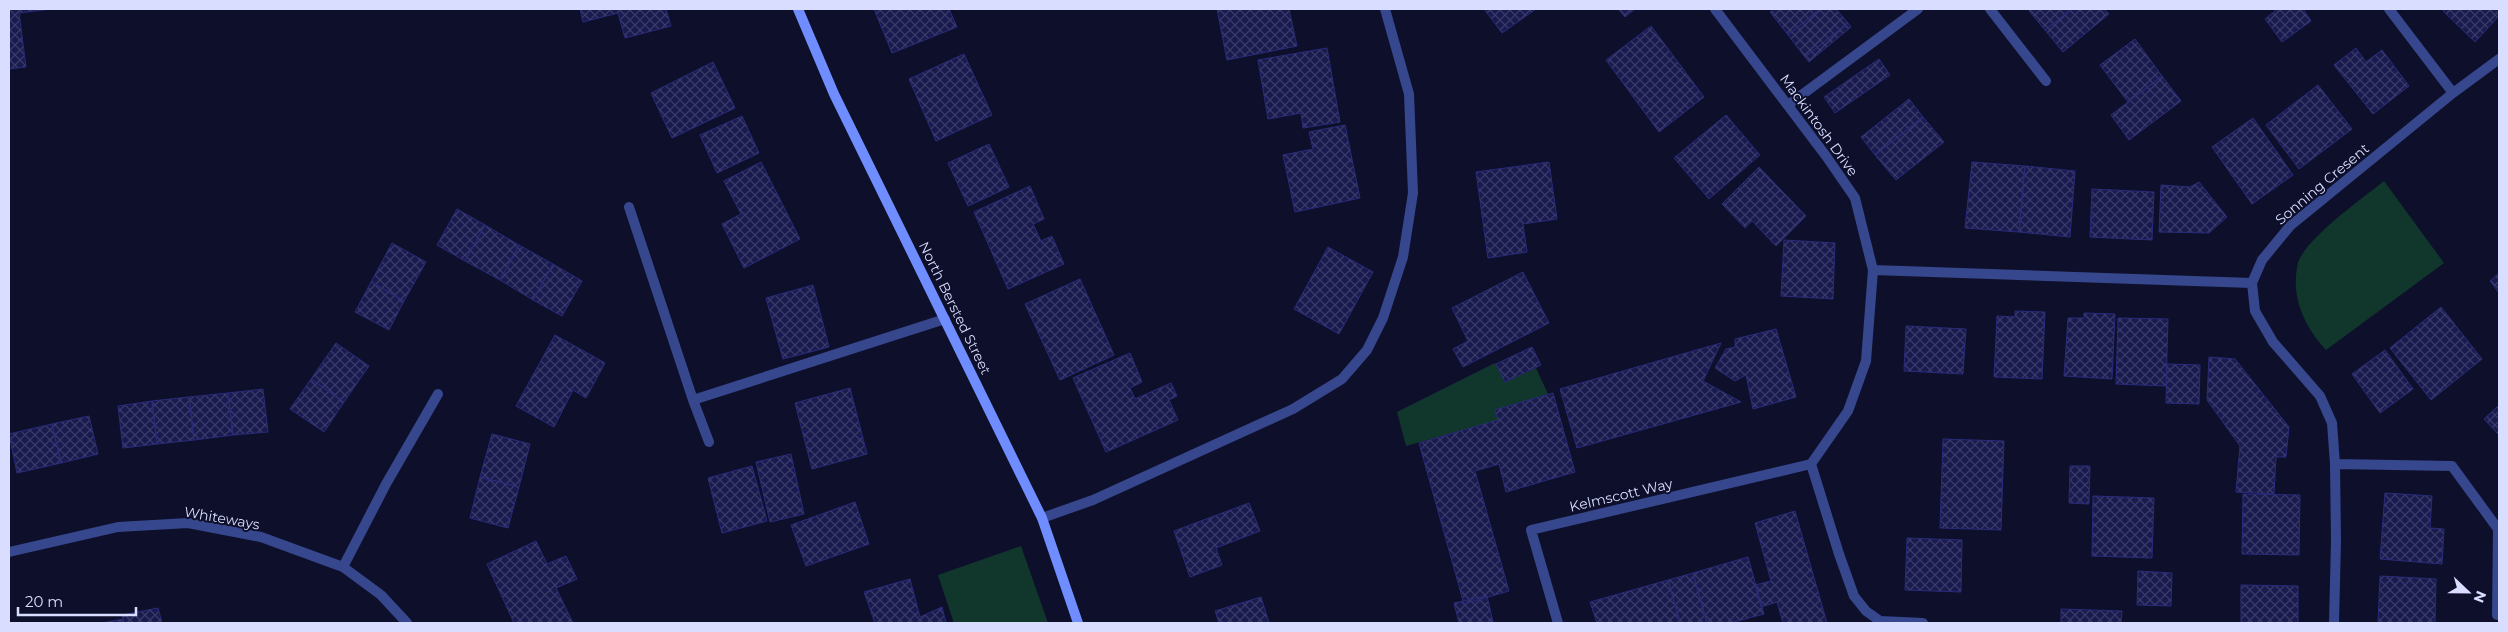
<svg xmlns="http://www.w3.org/2000/svg" width="2508" height="632" font-family="Montserrat,sans-serif">
	<style>
		.green { fill: #11362c }
		.building { fill: url(#building-cross-hatch); stroke: #292b7c }
		.lines { fill: none; stroke-linecap: round; stroke-linejoin: round }
		.lane { stroke: #36478e; stroke-width: 10 }
		.street { stroke: #36478e; stroke-width: 10 }
		.secondary { stroke: #708dff; stroke-width: 10 }
		.labels { text-anchor: middle; dominant-baseline: central; stroke-width: 4; stroke-linejoin: round; paint-order: stroke }
		.street-label { font-size: 14px; fill: #d9ddff; stroke: #0e102b }
	</style>
	<defs>
		<pattern id="building-cross-hatch" width="8" height="8" patternUnits="userSpaceOnUse" patternTransform="scale(1.25)"><rect width="8" height="8" fill="#191a4e"/><path d="M0 0l8 8M0 8l8-8" fill="none" stroke="#3a3b69"/></pattern>
	</defs>
	<rect width="100%" height="100%" fill="#0e102b"/>
	<path class="green" d="M2384 181 2444 263 2326 350C2304 326 2290 296 2298 263 2305 239 2364 197 2384 181Z
		M1495 363 1505 382 1536 368 1548 394 1495 410 1498 420 1406 446 1397 412Z
		M1021 546 1048 623H954L938 575Z"/>
	<path class="building" d="M9 9H51L19 13 26 67 9 69Z
		M580 9H666L671 26 625 38 618 13 583 22Z
		M874 9H949L957 27 892 53Z
		M1217 9H1289L1297 46 1227 60Z
		M1484 9H1536L1502 33Z
		M1618 9H1635L1625 17Z
		M1774 9H1820L1788 35 1770 12Z
		M1820 9H1836L1848 23 1805 57 1788 35Z
		M2031 9H2072L2045 30 2029 11Z
		M2072 9H2104L2109 14 2063 52 2045 30Z
		M2278 9H2303L2311 21 2282 42 2265 19Z
		M2446 9H2499V16L2475 42 2443 11Z
		M1848 23 1851 27 1809 62 1805 57Z
		M1651 26 1704 97 1659 132 1606 60Z
		M2135 39 2162 76 2128 102 2100 65Z
		M1327 48 1340 122 1303 128 1301 113 1268 119 1258 60Z
		M2356 48 2366 62 2382 50 2409 86 2373 114 2334 65Z
		M964 54 992 115 936 141 909 79Z
		M1879 59 1890 75 1835 113 1824 97Z
		M713 62 735 108 672 138 651 93Z
		M2162 76 2181 101 2129 140 2111 115Z
		M2318 85 2352 129 2299 169 2266 125Z
		M1909 99 1923 117 1875 155 1861 137Z
		M1726 115 1760 155 1709 199 1674 158Z
		M742 116 759 153 717 173 700 135Z
		M1923 117 1944 142 1896 180 1875 155Z
		M2253 118 2293 175 2252 204 2212 147Z
		M1345 125 1360 198 1295 212 1283 155 1313 149 1309 132Z
		M989 144 1009 187 968 206 948 163Z
		M761 162 800 239 744 268 722 224 741 214 724 181Z
		M1549 162 1557 219 1523 224 1527 252 1488 258 1476 172Z
		M1972 162 2025 166 2019 232 1965 228Z
		M2025 166 2075 171 2070 237 2019 232Z
		M1759 167 1806 216 1776 246 1752 221 1745 228 1722 204Z
		M2199 182 2227 217 2209 233 2159 232 2161 185 2190 187Z
		M1030 186 1044 219 1033 224 1041 241 1052 236 1064 264 1008 289 974 212Z
		M2092 189 2154 192 2152 240 2090 237Z
		M457 209 485 225 465 261 437 245Z
		M485 225 519 245 500 280 465 261Z
		M1784 240 1835 243 1833 299 1781 296Z
		M392 243 426 262 404 301 371 282Z
		M519 245 553 264 533 300 500 280Z
		M1328 247 1373 272 1339 334 1294 309Z
		M553 264 582 281 562 316 533 300Z
		M1523 272 1549 323 1463 367 1453 349 1468 341 1452 308Z
		M2499 273V293L2490 281Z
		M1080 279 1114 355 1060 380 1025 304Z
		M371 282 404 301 389 330 355 312Z
		M813 285 829 347 783 359 766 298Z
		M2441 307 2482 359 2431 400 2390 348Z
		M2015 311 2045 312 2042 379 1994 377 1997 316 2015 317Z
		M2084 313 2115 314 2112 379 2064 376 2068 318H2084Z
		M2118 318 2168 319 2166 386 2116 384Z
		M1906 326 1966 329 1963 374 1904 371Z
		M1776 329 1796 397 1753 409 1746 375 1735 381 1715 368 1726 349 1735 347V339Z
		M555 335 605 363 586 398 573 390 554 427 516 406Z
		M336 343 369 366 344 402 311 379Z
		M1721 343 1703 381 1741 402 1577 448 1560 389Z
		M1532 347 1541 365 1505 382 1496 364Z
		M2385 350 2413 389 2380 413 2352 374Z
		M1130 353 1142 382 1130 388 1135 399 1171 383 1177 396 1169 400 1178 420 1106 452 1073 378Z
		M2209 357 2235 359 2289 427 2286 457H2276L2274 494 2236 492 2240 446 2207 400Z
		M2167 364 2200 365 2199 404 2166 403Z
		M311 379 344 402 324 432 290 409Z
		M850 388 867 454 812 469 795 403Z
		M263 389 268 432 233 435 228 393Z
		M228 393 233 435 194 440 189 397Z
		M1553 393 1575 472 1506 492 1499 464 1475 471 1509 591 1464 604 1419 443 1498 420 1495 410Z
		M189 397 194 440 157 444 152 401Z
		M152 401 157 444 123 448 118 406Z
		M2499 405V435L2484 419Z
		M89 416 98 454 61 463 52 424Z
		M52 424 61 463 17 473 9 434Z
		M492 434 530 444 519 487 480 477Z
		M1943 439 2004 441 2001 530 1940 528Z
		M791 454 804 514 770 522 756 462Z
		M752 466 767 521 722 533 708 478Z
		M2070 466H2090L2089 504 2069 503Z
		M480 477 519 487 508 528 470 518Z
		M2385 493 2432 496 2430 528 2444 529 2442 564 2380 559Z
		M2243 494 2300 495 2299 555 2242 554Z
		M2093 496 2154 498 2152 558 2092 556Z
		M855 502 869 544 806 566 791 525Z
		M1249 503 1260 531 1216 548 1222 565 1190 577 1174 531Z
		M1795 511 1827 623H1783L1777 602 1761 607 1755 585 1771 581 1755 523Z
		M1907 538 1962 540 1961 592 1905 590Z
		M536 541 547 564 566 556 577 579 556 588 573 623H514L487 564Z
		M1748 557 1764 614 1730 623H1707L1693 573Z
		M2138 571 2172 573 2171 606 2137 605Z
		M1693 573 1707 623H1680L1668 580Z
		M2380 576 2436 579 2435 623H2378Z
		M910 579 920 617 942 607 946 623H875L864 592Z
		M1668 580 1680 623H1597L1590 602Z
		M2241 585 2298 586V623H2241Z
		M1487 596 1493 622 1459 623 1454 603Z
		M1261 597 1269 623H1219L1215 611Z
		M158 608 162 623H124L122 615Z
		M2061 609 2122 611 2121 623H2061Z
		M123 619 124 623H102Z"/>
	<g class="lines">
		<path class="lane" d="M629 207 693 400 709 442
			M693 400 945 319"/>
		<path class="street" d="M1990 9 2046 81
			M2389 9 2453 93
			M1788 105 1918 9
			M1873 270 2252 283
			M1811 464 1839 554 1854 596 1866 611 1880 621 1923 623
			M2335 464 2452 466 2498 529 2497 615H2499
			M1042 518 1093 500 1293 409 1342 379 1367 350 1383 318 1403 257 1413 193 1409 94 1385 9
			M9 552 118 527 188 523 261 537 343 567 381 595 407 623
			M343 567 386 484 438 394
			M1558 623 1531 530 1811 464 1848 411 1866 361 1873 270 1855 198 1826 156 1715 9
			M2334 623 2336 541 2335 464 2332 423 2320 396 2273 342 2255 311 2252 283 2262 260 2290 226 2453 93 2499 59"/>
		<path class="secondary" d="M798 9 834 94 1042 518 1078 623"/>
	</g>
	<g class="labels">
		<g class="street-label">
			<text transform="translate(1819 125) rotate(54)">Mackintosh Drive</text>
			<text transform="translate(2322 184) rotate(-40)">Sonning Cresent</text>
			<text transform="translate(955 308) rotate(64)">North Bersted Street</text>
			<text transform="translate(1621 495) rotate(-13)">Kelmscott Way</text>
			<text transform="translate(222 518) rotate(10)">Whiteways</text>
		</g>
	</g>
	<rect width="2508" height="632" fill="none" stroke="#d9ddff" stroke-width="20"/>
	<g transform="translate(2468 592) rotate(112)" stroke="#0e102b" stroke-width="4" paint-order="stroke">
	<path d="M0-4L9 19L0 12L-9 19Z" fill="#d9ddff"/>
	<text y="-8" font-size="14" font-weight="bold" text-anchor="middle" fill="#d9ddff">N</text>
	</g>
	<path d="M18 607v8h118v-8" fill="none" stroke="#d9ddff" stroke-width="2.5"/>
	<text x="25" y="607" font-size="15" fill="#d9ddff" stroke="#0e102b" stroke-width="4" paint-order="stroke">20 m</text>
</svg>
